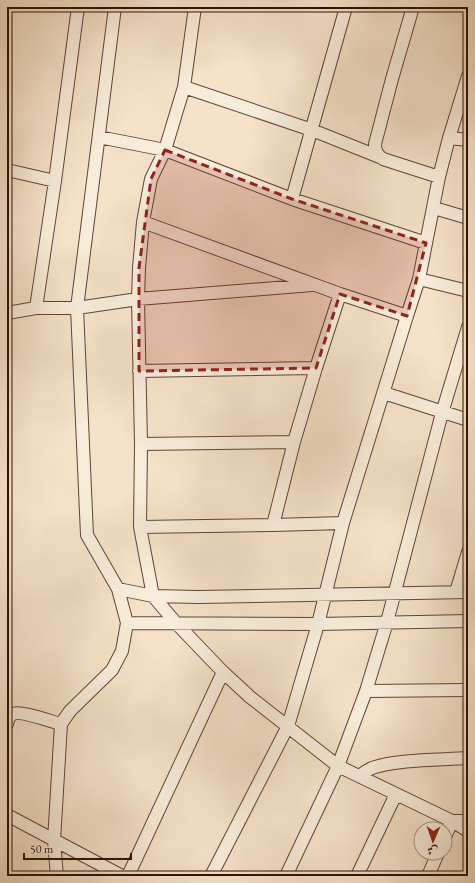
<svg xmlns="http://www.w3.org/2000/svg" width="475" height="883" font-family="'EB Garamond',Amiri,serif">
	<style>
		.lines { fill: none; stroke-linecap: round; stroke-linejoin: round }
		.minor-casing { stroke: #604435; stroke-width: 14 }
		.minor { stroke: #f8ecdc; stroke-width: 12 }
		.marked { fill: #8f2418; fill-opacity: 0.2; stroke: #8f2418; stroke-width: 3; stroke-dasharray: 8 5; stroke-linejoin: round }
	</style>
	<rect width="100%" height="100%" fill="#f5e2c9"/>
	<filter id="stains"><feTurbulence type="fractalNoise" baseFrequency=".005" numOctaves="4"/><feColorMatrix values="0 0 0 0 .2 0 0 0 0 .09 0 0 0 0 .02 0 0 0 .5 -.17"/></filter>
	<radialGradient id="worn" r=".72"><stop offset=".6" stop-color="#630" stop-opacity="0"/><stop offset="1" stop-color="#630" stop-opacity=".3"/></radialGradient>
	<g class="lines">
		<g class="minor-casing">
			<path id="minor" d="M195 7 184 87 165 150 151 179 143 222 139 268 138 299 141 444 140 527 153 596 176 623 223 672 250 697 338 766 452 821 468 831
				M413 7 392 79 375 144C375 151 377 155 383 159L439 177
				M184 87 312 130 382 158
				M99 137 165 150 292 199 426 243
				M449 138 468 140
				M7 170 55 181
				M292 199 346 7
				M434 208 468 218
				M143 222 340 294 407 316 343 523 318 624 288 726 211 876
				M419 279 468 291
				M36 308 55 181 78 7
				M7 313 36 308H77L138 299 312 285
				M407 316 419 279 439 177 449 138 468 76
				M139 371 316 368
				M384 393 468 420
				M141 444 294 442
				M273 525 294 442 316 368 340 294
				M140 527 273 525 343 523
				M118 589 153 596 198 597 468 592
				M456 592 468 552
				M127 623 318 624 468 621
				M366 691 468 690
				M7 724C8 719 9 716 13 714 20 710 52 722 61 724L70 711 112 670 122 651 127 623 118 589 87 535 77 308 115 7
				M359 776C363 773 368 770 372 768 397 759 441 760 468 758
				M7 815 122 876
				M445 837 452 821H468
				M57 876 54 841 61 724
				M128 876 223 672
				M286 876 338 766 366 691 387 622 442 413 468 327
				M357 876 396 794
				M428 876 438 853"/>
		</g>
		<use href="#minor" class="minor"/>
	</g>
	<path class="marked" d="M165 150 292 199 426 243 407 316 340 294 316 368 139 371V268L151 179Z"/>
	<rect width="475" height="883" fill="none" stroke="#f5e2c9" stroke-width="24"/>
	<rect x="8" y="8" width="459" height="867" fill="none" stroke="#2e1004" stroke-width="2"/>
	<rect x="12" y="12" width="451" height="859" fill="none" stroke="#2e1004"/>
	<g transform="translate(433 841) rotate(182)"><circle r="19" fill="#f8ecdc" stroke="#a79486"/>
	<path d="M0-3L7 15L0 10L-7 15Z" fill="#8f2418"/>
	<text y="-6" font-size="11" font-weight="bold" text-anchor="middle" fill="#2e1004">ش</text>
	</g>
	<path d="M24 853v6h107v-6" fill="none" stroke="#2e1004" stroke-width="2"/>
	<text x="30" y="853" font-size="12" fill="#2e1004" stroke="#f8ecdc" stroke-width="3" paint-order="stroke">50 m</text>
	<rect width="100%" height="100%" filter="url(#stains)"/>
	<rect width="100%" height="100%" fill="url(#worn)"/>
</svg>
